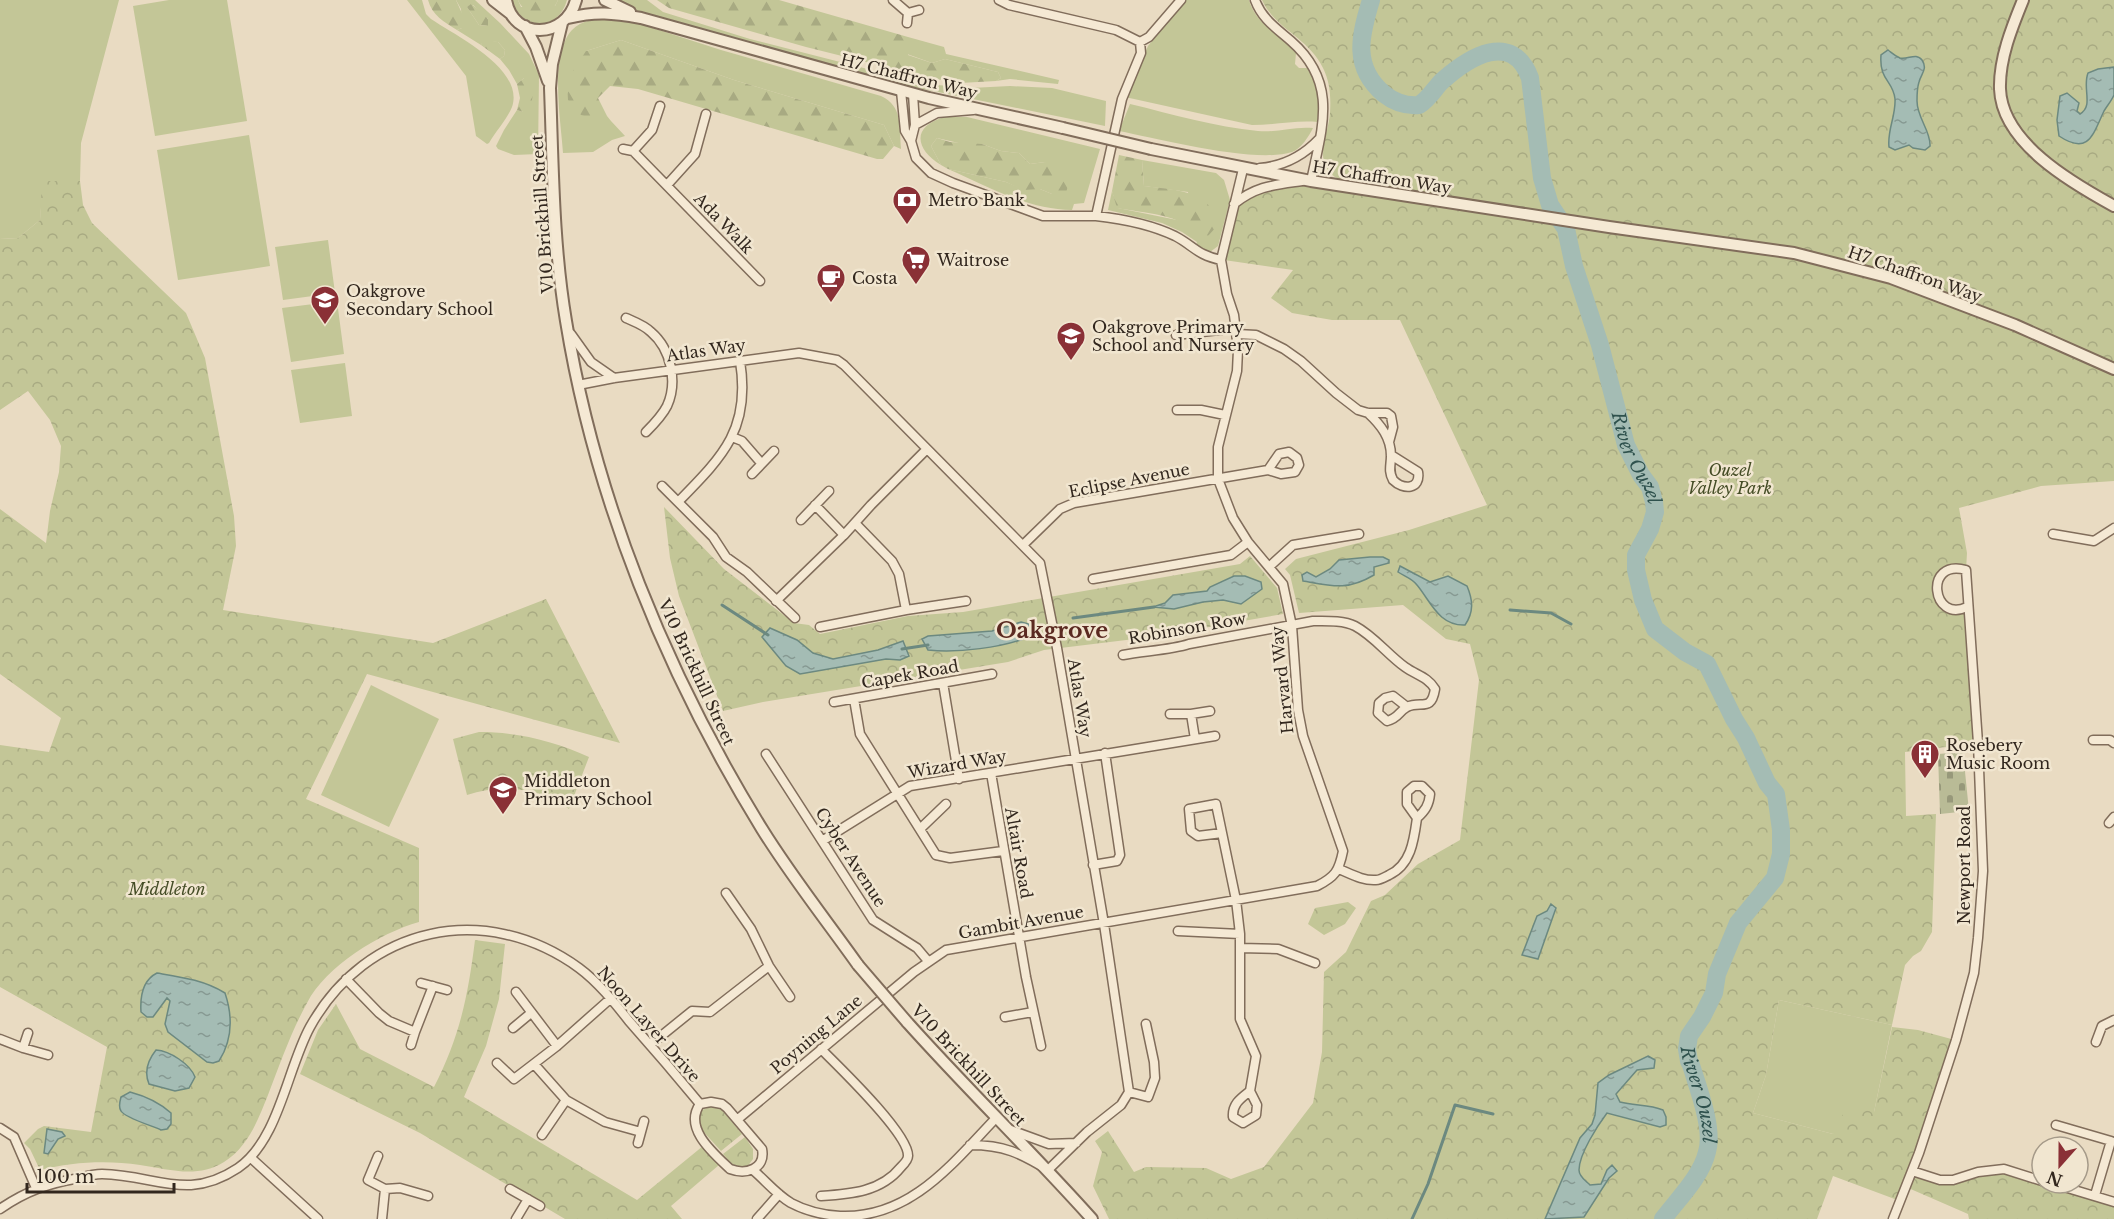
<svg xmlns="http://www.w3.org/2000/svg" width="2114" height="1219" font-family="'Libre Baskerville',serif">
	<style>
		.green { fill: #c3c697; fill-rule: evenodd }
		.forest { fill: url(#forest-firs) }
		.cemetery { fill: url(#cemetery-stones) }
		.park { fill: url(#park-crowns) }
		.water { fill: url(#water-ripples); stroke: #6c8980; stroke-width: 1.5 }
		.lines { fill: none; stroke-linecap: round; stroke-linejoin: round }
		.stream { stroke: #6c8980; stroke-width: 3 }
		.river { stroke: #a4bcb4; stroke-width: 18 }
		.minor-casing { stroke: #816d5b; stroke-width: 11 }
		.tertiary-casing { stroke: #816d5b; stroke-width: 14 }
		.minor { stroke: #f5e9d4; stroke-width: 8 }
		.tertiary { stroke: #f5e9d4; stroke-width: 10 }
		.tertiary-bridge-casing { stroke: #816d5b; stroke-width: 14; stroke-linecap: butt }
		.tertiary-bridge { stroke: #f5e9d4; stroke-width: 10 }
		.labels { text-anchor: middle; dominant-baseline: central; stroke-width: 5; stroke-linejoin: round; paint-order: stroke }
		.street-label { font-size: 16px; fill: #32271e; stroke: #f1e6d0 }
		.poi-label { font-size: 16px; fill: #32271e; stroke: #f1e6d0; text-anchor: start }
		.park-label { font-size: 16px; font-style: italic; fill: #454d26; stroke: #f1e6d0 }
		.water-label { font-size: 18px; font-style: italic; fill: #2e514d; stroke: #f1e6d0 }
		.district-label { font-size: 22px; font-weight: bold; fill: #5b2a21; stroke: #f1e6d0 }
	</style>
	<defs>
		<pattern id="forest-firs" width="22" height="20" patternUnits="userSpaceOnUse" patternTransform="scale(1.5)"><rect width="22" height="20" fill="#c3c697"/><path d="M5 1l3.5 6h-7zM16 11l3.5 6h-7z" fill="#a8aa82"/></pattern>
		<pattern id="cemetery-stones" width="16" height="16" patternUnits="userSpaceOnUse" patternTransform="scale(1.5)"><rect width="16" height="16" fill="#b9bb96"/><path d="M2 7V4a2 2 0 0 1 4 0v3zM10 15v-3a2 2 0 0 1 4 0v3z" fill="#97987a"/></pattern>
		<pattern id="park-crowns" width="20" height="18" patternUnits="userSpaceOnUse" patternTransform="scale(1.5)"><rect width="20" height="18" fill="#c3c697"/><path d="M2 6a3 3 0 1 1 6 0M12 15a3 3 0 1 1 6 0" fill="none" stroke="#a8aa82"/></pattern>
		<pattern id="water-ripples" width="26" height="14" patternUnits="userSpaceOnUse" patternTransform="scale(1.5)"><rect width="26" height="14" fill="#a4bcb4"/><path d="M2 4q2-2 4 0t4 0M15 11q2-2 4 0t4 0" fill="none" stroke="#869992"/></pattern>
	</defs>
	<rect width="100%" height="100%" fill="#e9dbc2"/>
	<path class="green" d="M0 0H119L81 143 80 181H43L40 220 18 238 0 239Z
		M169 0H227L247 121 155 136 133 6Z
		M407 0H422L426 14 431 19C456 36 525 69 512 107 507 119 496 131 489 143L487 144 476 136 466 76Z
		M456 0H475L500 23 529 54 539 75 538 154 514 155 498 149 496 146 504 130 517 110 523 112 524 78 517 84 509 70 500 59 504 56 505 50 498 42 483 41 481 45 457 30 462 28 461 9ZM473 5 488 19 487 26 479 25 467 7Z
		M510 0H518L521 7 555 6 558 0H567C558 33 522 30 510 0Z
		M611 0H647L663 12 750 39 926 84 971 88 1010 86 1052 88 1106 101 1105 126 894 83 647 15Z
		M1185 0H1249C1256 25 1280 34 1296 53L1295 64 1299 68H1307C1319 84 1320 103 1318 122 1296 120 1274 125 1252 125L1125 97 1148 46Z
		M610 17 628 20 721 50 881 96C903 106 899 127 901 149L894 146 884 125 734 80 621 40 586 51 600 121H611L625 136 612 140 593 152 563 153C561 121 549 55 572 30 581 20 597 19 610 17Z
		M908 37 944 47 946 54 1059 80 1058 84 1010 79 996 81 1001 78 998 72 945 59 932 63 907 54Z
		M1130 104C1172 114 1215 127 1258 131 1276 133 1294 126 1313 128 1309 136 1301 149 1292 152 1256 164 1160 139 1119 131Z
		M945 117H967L1100 149 1084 203 1074 204 1072 210C1028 210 987 186 948 169L1006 182 1023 189H1040L1052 194 1045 162 1030 164 1019 153 1001 151 982 144H963L937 138 931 146 941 165C915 149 911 126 945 117Z
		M249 135 270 266 178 280 157 150Z
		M1142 160 1216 173 1224 180 1230 200 1218 246 1210 252H1203L1196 246 1197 242 1182 232 1162 223 1108 210 1112 191 1118 208 1182 221 1192 227 1188 192 1144 186Z
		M328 240 335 293 283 300 275 247Z
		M337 301 344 354 291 362 282 308Z
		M345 363 352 416 300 423 291 370Z
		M371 685 439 719 389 827 321 795Z
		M1779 1000 1892 1025 1874 1112 1833 1134 1753 1113 1766 1075Z"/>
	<path class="forest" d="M428 0H456L464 18 462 28 457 30C444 22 432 15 428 0Z
		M518 0H558C550 20 526 19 518 0Z
		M657 0H779L908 37V55L932 63 945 59 998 72 1001 78 996 81 960 83 930 78 806 47 669 8Z
		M471 4 482 12 488 19V26L479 25 467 7Z
		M487 40 498 42 505 50 504 56 500 59 481 45 482 41Z
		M621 40 734 80 884 125 894 146 883 159H877L638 89 610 86 598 98 607 116 611 121H600L581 115 568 100 567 80 586 51Z
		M524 78H527C534 90 534 97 529 110L523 112 517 110 520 98 517 84Z
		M937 138 950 142 982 144 1001 151 1019 153 1030 164 1045 162 1063 172 1068 186 1065 196 1052 194 1040 189 1023 190 1006 182 948 169 941 165 931 146Z
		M1119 155 1142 160 1144 186C1172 190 1214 189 1217 226L1208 236 1198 235C1182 214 1143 213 1117 208L1112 191Z"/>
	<path class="cemetery" d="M1963 752 1969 811 1940 814 1938 754Z"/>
	<path class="park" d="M1262 0H2114V481L2041 486 1959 508 1967 553 1966 570 1941 575 1942 602 1965 608 1978 743 1905 752 1906 816 1936 814 1932 932 1921 951 1913 956 1905 965 1892 1025 1779 1000 1766 1075 1753 1113 1833 1134 1847 1106 1874 1112 1892 1027 1918 1030 1955 1040 1912 1171 1940 1180 2004 1169 2042 1183H2051L2114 1202V1219H1969L1968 1214 1906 1187 1900 1201 1833 1176 1817 1219H1109L1093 1186 1102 1152 1095 1141 1108 1131 1134 1172 1146 1167 1206 1168 1231 1179 1264 1167 1313 1103 1322 1052 1324 972 1346 952 1371 901 1385 895 1418 864 1460 840 1479 680 1470 644 1446 639 1403 605 1299 613 1290 575 1285 569 1296 559 1409 530 1487 505 1400 320H1332L1292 313 1271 298 1293 270 1224 260 1234 204 1246 194 1312 179 1434 200C1411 195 1388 190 1366 185 1356 183 1344 182 1335 177 1312 162 1329 133 1330 113 1331 97 1330 82 1323 68 1308 37 1275 29 1262 0Z
		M42 181H80L83 205 92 223 186 313 205 358 234 516 236 546 223 610 433 643 546 599 620 743 367 674 306 799 419 848V922C380 933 326 966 307 1003 291 1032 280 1064 268 1095 258 1120 248 1147 224 1162 197 1179 168 1169 140 1165 107 1160 72 1162 40 1170L30 1149 24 1143 38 1129 44 1126 91 1132 107 1047 0 987V745L49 752 61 718 0 674V509L46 543 50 511 59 472 61 446 50 420 28 391 0 410V239L18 238 40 220Z
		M664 507 724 569 794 623 809 625 820 634 908 616 963 612 1240 564 1250 556 1277 588 1283 614 1151 637 1044 650 1008 662 763 702 723 711 679 596 670 558Z
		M479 732C518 732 554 741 589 757L569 809C540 787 501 784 467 795L453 739Z
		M1348 902 1356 908 1345 924 1324 935 1308 924 1315 908Z
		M475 940 505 944 499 999 486 1046 464 1097 637 1200 703 1146 719 1165 671 1206 682 1219H565L420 1133 300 1074 318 1030 336 1004 360 1049 434 1087C460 1036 468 996 475 940Z
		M712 1106 721 1109 742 1134 721 1151 701 1129 698 1119 702 1110Z
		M745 1137 753 1149V1159L747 1167C735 1169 731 1163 723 1154Z"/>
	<path class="water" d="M1888 50C1892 53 1895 56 1900 58 1908 60 1916 52 1922 60 1928 69 1921 74 1919 82 1917 88 1917 96 1917 101 1917 118 1931 131 1930 146L1925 150 1913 148 1909 145 1895 150 1889 147C1887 130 1896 116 1895 99 1893 80 1879 81 1881 55Z
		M2114 67C2114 74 2114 88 2114 95 2112 100 2107 106 2104 111 2093 134 2089 156 2059 136L2057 120 2060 96 2067 93 2079 103 2077 111 2080 114C2094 106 2082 88 2088 73L2098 69Z
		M1370 557H1383L1389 560V563L1374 567V575C1347 591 1332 586 1303 581L1302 575 1307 572 1316 577 1330 569 1339 560Z
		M1400 566 1430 582 1448 576 1467 586C1473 600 1474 612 1465 625 1439 626 1431 602 1417 585 1413 579 1404 576 1398 572Z
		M1234 576H1245L1261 582 1262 589 1241 604 1223 600 1203 602 1174 609 1153 607 1165 603 1173 595 1207 591 1210 587Z
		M1021 622 1029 624 1031 636C1003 648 957 653 928 650L922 639 928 636 992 631Z
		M770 628 797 640 813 653 833 659 878 650 903 641 909 656 900 660 886 659 800 674 786 666 762 637Z
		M1551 904 1556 908 1538 959 1522 955 1537 916 1547 911Z
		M157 973C181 977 204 980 225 993 233 1017 233 1039 219 1061L213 1063 207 1062 168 1032 165 1024 170 1001 167 998 153 1017H147L141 1012C140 997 143 980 157 973Z
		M156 1050C170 1051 190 1064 195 1077L189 1088 175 1091 149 1084C144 1072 148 1060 156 1050Z
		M1648 1056 1655 1060 1654 1068 1637 1070 1616 1094 1620 1102C1635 1106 1649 1104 1663 1110L1666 1117V1125L1660 1127 1607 1113C1598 1125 1579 1154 1579 1170 1579 1177 1586 1181 1590 1185L1601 1184 1607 1170 1612 1165 1617 1171 1609 1178 1584 1217 1545 1219 1580 1138 1592 1124 1595 1115 1598 1083 1609 1075Z
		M130 1092C145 1096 160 1103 171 1113V1124L167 1129 161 1130C153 1126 125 1118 121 1111 118 1107 120 1101 121 1097Z
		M47 1129 62 1132 65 1136 58 1139 48 1154 44 1153Z"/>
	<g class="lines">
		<path class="stream" d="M722 605 768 635
			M1510 610 1551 613 1571 624
			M1073 618 1154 607
			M1027 628 1037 626
			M902 649 928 645
			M1412 1219 1428 1184 1455 1105 1493 1114"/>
		<path class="river" id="s1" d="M1371 0C1360 36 1352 67 1384 94 1394 102 1407 106 1419 105 1429 99 1434 89 1442 81 1469 57 1512 30 1530 78L1542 178 1550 205 1566 229 1574 266 1600 345 1626 445 1641 475 1650 487 1654 502 1655 512 1650 529 1636 555V570L1643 600 1655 629 1685 652 1707 664 1734 719 1746 738 1767 783 1776 794 1781 830V854L1775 878 1738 923 1717 974 1714 993 1702 1017 1689 1036 1687 1049 1689 1061 1691 1065C1698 1088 1714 1129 1707 1152 1701 1177 1678 1199 1663 1219"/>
		<g class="minor-casing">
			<path id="minor" d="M893 0 908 13
				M999 0 1009 5 1116 30 1140 42
				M1181 0 1149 37 1140 42 1141 53 1122 99 1096 216C1123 219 1150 224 1175 236 1194 246 1197 255 1221 260
				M1255 0C1262 19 1276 28 1291 41 1339 83 1322 128 1311 181
				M908 13 919 10
				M907 23 908 13
				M901 91 905 131 911 141 915 125 913 94
				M915 125 937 113 973 110
				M911 141 916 158 931 173 953 183 1043 216H1096
				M623 149 633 151 760 281
				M633 151 652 130 660 106
				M1260 168C1284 166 1303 156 1319 139
				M667 185 695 154 706 114
				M1234 204C1256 186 1274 185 1302 181
				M626 318C635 322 644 325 651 332 671 349 678 382 667 406 662 416 654 424 646 432
				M571 334 591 362 614 378
				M1237 334 1256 335 1284 349 1301 361 1336 393 1358 410 1368 413H1387L1391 416 1393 427 1389 442
				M1176 335 1236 328
				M578 385 614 378 799 353 837 360 844 365 1040 563 1057 648 1104 924 1129 1092 1121 1105 1087 1132 1048 1170C1020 1153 1004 1145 970 1145
				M1177 410H1201L1225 415
				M1368 413C1381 425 1391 438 1391 456 1391 465 1388 471 1393 480 1403 490 1421 490 1418 472L1391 455
				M732 437 742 441 761 463
				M752 474 774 451
				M662 486 713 537 726 557 747 572 795 618
				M678 502C723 456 751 429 740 361
				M801 520 829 491
				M856 524 892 561 899 574 906 610
				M2053 534 2094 541 2114 528
				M844 535 871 505 927 449
				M1023 545 1060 509 1074 503 1268 470 1279 454 1289 452 1297 458 1299 465 1295 472 1281 474 1268 470
				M1270 566 1293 545 1359 534
				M1093 579 1231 555 1248 542
				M776 601 844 535 815 505
				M820 627 906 610 966 601
				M1123 655C1143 651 1171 650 1189 644L1313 621C1326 621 1343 620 1355 626 1374 636 1388 655 1405 667 1416 675 1428 677 1435 689 1431 713 1421 700 1407 707 1398 712 1399 718 1387 721L1378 713 1379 703 1385 698 1393 696 1407 707
				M943 683 959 779
				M854 699 860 734 936 855 950 858 1003 851
				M834 702 992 674
				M1170 714H1191L1210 711
				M1191 714 1195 739
				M2093 740H2110L2114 743
				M766 754 873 920 917 948 928 961
				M991 773 1026 977 1041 1046
				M2109 823 2114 817
				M920 829 946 804
				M1222 833 1198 836 1191 831 1189 809 1216 804 1236 900 1240 934V1019L1256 1056 1250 1091 1257 1105 1256 1115 1243 1123 1233 1117C1232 1104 1241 1098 1250 1091
				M822 841 910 786 1215 736
				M1093 865 1117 861 1120 855 1105 753
				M1339 869C1351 874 1363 881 1376 880 1380 880 1385 877 1389 875 1411 865 1414 840 1417 818L1407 804V792L1414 786H1422L1430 794C1429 805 1425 811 1417 818
				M726 893 751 929 769 966 790 997
				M1178 931 1240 934
				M1240 948 1278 949 1315 963
				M346 979 379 1013 389 1021 415 1032 433 986
				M421 983 447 990
				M516 992 557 1046
				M1005 1017 1033 1012
				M513 1028 531 1013
				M0 1039 23 1048 48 1055
				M2096 1042 2102 1026 2114 1020
				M411 1045 415 1032
				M650 1045 692 1011 710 1012 769 966
				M23 1048 28 1033
				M497 1063 514 1079 557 1046 610 999
				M534 1064 566 1100 605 1122 641 1132 638 1143
				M1129 1092 1148 1097 1155 1078 1154 1062 1146 1024
				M711 1102 722 1104 727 1108 762 1149C766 1169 746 1175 730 1169 713 1153 683 1128 700 1104Z
				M738 1119 914 972 946 950 1317 886C1335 877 1339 871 1343 851L1303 736 1298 710 1292 626 1283 584 1248 542 1233 518 1218 479V447L1237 371 1238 350 1234 315 1227 294 1221 260 1243 169
				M2056 1125 2111 1141 2095 1195
				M0 1128 14 1137 36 1188
				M1008 1129 1049 1144 1076 1143
				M641 1132 644 1121
				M542 1135 566 1100
				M378 1156 368 1180 385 1189 382 1219
				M251 1158 318 1219
				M753 1170C766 1181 776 1194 791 1203 806 1211 823 1215 840 1216 910 1219 952 1164 996 1118
				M1912 1171 1940 1180H1953L1978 1172 2004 1169 2042 1181
				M2051 1183 2114 1202
				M385 1189 400 1188 428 1196
				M510 1189 540 1206
				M821 1196C851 1194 881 1192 901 1167 904 1164 908 1160 908 1156 909 1134 839 1067 821 1049
				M0 1209C26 1191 49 1183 80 1178 87 1176 95 1174 102 1174 156 1175 187 1202 238 1168 279 1140 287 1069 310 1027 366 926 485 900 579 968 598 982 614 1002 629 1021 653 1048 677 1076 700 1104
				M516 1219 528 1199
				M757 1219 779 1194
				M1893 1219 1919 1153 1956 1040 1974 973 1978 938 1983 871 1978 743 1966 570C1923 558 1932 624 1967 607"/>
		</g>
		<g class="tertiary-casing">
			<path id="tertiary" d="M493 0 511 14
				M506 0C513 41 566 39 576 0
				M605 0 630 12
				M2023 0C2012 27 1999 59 2000 89 2002 143 2072 183 2114 206
				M568 18C596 11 613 13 641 18L929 98 1063 128
				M562 23 552 64 550 88C553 166 553 244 566 321 595 500 667 675 762 829 791 876 826 920 858 965
				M525 26 536 47 548 81
				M1151 149 1311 181 1609 227 1794 253 1891 278 2015 325 2114 369
				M907 1022C967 1089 1032 1152 1092 1219"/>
		</g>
		<use href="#minor" class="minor"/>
		<use href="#tertiary" class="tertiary"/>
		<g class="tertiary-bridge-casing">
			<path id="tertiary-bridge" d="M1063 128 1151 149
				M858 965 907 1022"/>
		</g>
		<use href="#tertiary-bridge" class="tertiary-bridge"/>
	</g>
	<defs>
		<g id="bank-pin" transform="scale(1.5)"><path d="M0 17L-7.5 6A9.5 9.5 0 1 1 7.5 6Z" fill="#8a3036" stroke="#f1e6d0"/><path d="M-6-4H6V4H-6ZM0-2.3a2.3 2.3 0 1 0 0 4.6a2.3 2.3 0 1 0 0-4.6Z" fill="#fff"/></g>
		<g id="supermarket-pin" transform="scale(1.5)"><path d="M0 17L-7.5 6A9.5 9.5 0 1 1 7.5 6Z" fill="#8a3036" stroke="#f1e6d0"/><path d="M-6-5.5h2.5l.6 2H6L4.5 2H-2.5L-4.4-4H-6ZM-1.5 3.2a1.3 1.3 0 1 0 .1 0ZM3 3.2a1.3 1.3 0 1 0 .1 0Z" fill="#fff"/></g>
		<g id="cafe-pin" transform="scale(1.5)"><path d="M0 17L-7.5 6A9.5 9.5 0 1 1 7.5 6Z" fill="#8a3036" stroke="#f1e6d0"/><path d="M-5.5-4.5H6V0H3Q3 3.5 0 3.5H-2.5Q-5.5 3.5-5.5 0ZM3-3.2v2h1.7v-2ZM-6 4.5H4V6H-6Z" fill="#fff"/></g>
		<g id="school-pin" transform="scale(1.5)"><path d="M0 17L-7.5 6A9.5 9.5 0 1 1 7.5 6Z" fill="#8a3036" stroke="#f1e6d0"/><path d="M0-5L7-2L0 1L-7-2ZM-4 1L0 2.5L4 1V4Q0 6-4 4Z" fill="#fff"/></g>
		<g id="building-pin" transform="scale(1.5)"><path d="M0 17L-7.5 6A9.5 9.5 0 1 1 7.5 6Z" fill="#8a3036" stroke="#f1e6d0"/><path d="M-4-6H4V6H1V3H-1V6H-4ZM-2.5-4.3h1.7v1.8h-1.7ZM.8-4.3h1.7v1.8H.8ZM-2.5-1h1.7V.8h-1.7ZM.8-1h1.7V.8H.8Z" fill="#fff"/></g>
	</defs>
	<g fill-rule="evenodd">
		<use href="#bank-pin" x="907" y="200"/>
		<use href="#supermarket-pin" x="916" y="260"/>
		<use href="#cafe-pin" x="831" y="278"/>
		<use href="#school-pin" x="325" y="300"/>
		<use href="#school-pin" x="1071" y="336"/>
		<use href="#building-pin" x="1925" y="754"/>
		<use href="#school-pin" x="503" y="790"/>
	</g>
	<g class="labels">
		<g class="street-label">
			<text transform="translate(909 76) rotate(14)">H7 Chaffron Way</text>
			<text transform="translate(1382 177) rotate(9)">H7 Chaffron Way</text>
			<text transform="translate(542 214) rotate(-94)">V10 Brickhill Street</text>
			<text transform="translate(724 223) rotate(46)">Ada Walk</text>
			<text transform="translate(1915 274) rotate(19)">H7 Chaffron Way</text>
			<text transform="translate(706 350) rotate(-8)">Atlas Way</text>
			<text transform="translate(1129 480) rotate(-11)">Eclipse Avenue</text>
			<text transform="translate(1187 628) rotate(-10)">Robinson Row</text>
			<text transform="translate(697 672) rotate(65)">V10 Brickhill Street</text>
			<text transform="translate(910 674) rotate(-10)">Capek Road</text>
			<text transform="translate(1282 680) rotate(-96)">Harvard Way</text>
			<text transform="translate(1080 698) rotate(81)">Atlas Way</text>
			<text transform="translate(957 764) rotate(-10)">Wizard Way</text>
			<text transform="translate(1019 853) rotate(80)">Altair Road</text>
			<text transform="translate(851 857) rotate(57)">Cyber Avenue</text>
			<text transform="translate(1964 865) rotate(-90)">Newport Road</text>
			<text transform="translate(1021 922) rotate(-10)">Gambit Avenue</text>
			<text transform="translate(649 1024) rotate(49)">Noon Layer Drive</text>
			<text transform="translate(816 1034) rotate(-40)">Poyning Lane</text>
			<text transform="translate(969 1065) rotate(47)">V10 Brickhill Street</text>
		</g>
		<g class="poi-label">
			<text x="928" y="200">Metro Bank</text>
			<text x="937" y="260">Waitrose</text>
			<text x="852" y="278">Costa</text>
			<text x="346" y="291">Oakgrove<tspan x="346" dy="18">Secondary School</tspan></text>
			<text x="1092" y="327">Oakgrove Primary<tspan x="1092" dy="18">School and Nursery</tspan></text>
			<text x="1946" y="745">Rosebery<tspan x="1946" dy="18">Music Room</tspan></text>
			<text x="524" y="781">Middleton<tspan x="524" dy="18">Primary School</tspan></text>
		</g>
		<g class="park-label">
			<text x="1730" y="470">Ouzel<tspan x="1730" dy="18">Valley Park</tspan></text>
			<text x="167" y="889">Middleton</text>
		</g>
		<g class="water-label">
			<text stroke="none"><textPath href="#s1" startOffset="680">River Ouzel</textPath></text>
			<text stroke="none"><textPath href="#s1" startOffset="1401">River Ouzel</textPath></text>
		</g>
		<g class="district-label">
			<text x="1052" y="630">Oakgrove</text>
		</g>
	</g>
	<g transform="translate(2060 1165) rotate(201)"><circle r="28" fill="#f1e6d0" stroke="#a59a89" stroke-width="1.5"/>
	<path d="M0-4.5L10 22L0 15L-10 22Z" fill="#8a3036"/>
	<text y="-9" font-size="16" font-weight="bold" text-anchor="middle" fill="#32271e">N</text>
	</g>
	<path d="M27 1183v9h147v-9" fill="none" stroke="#32271e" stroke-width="3"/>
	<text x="36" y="1183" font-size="18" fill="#32271e" stroke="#f1e6d0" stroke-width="4.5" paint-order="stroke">100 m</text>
</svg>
